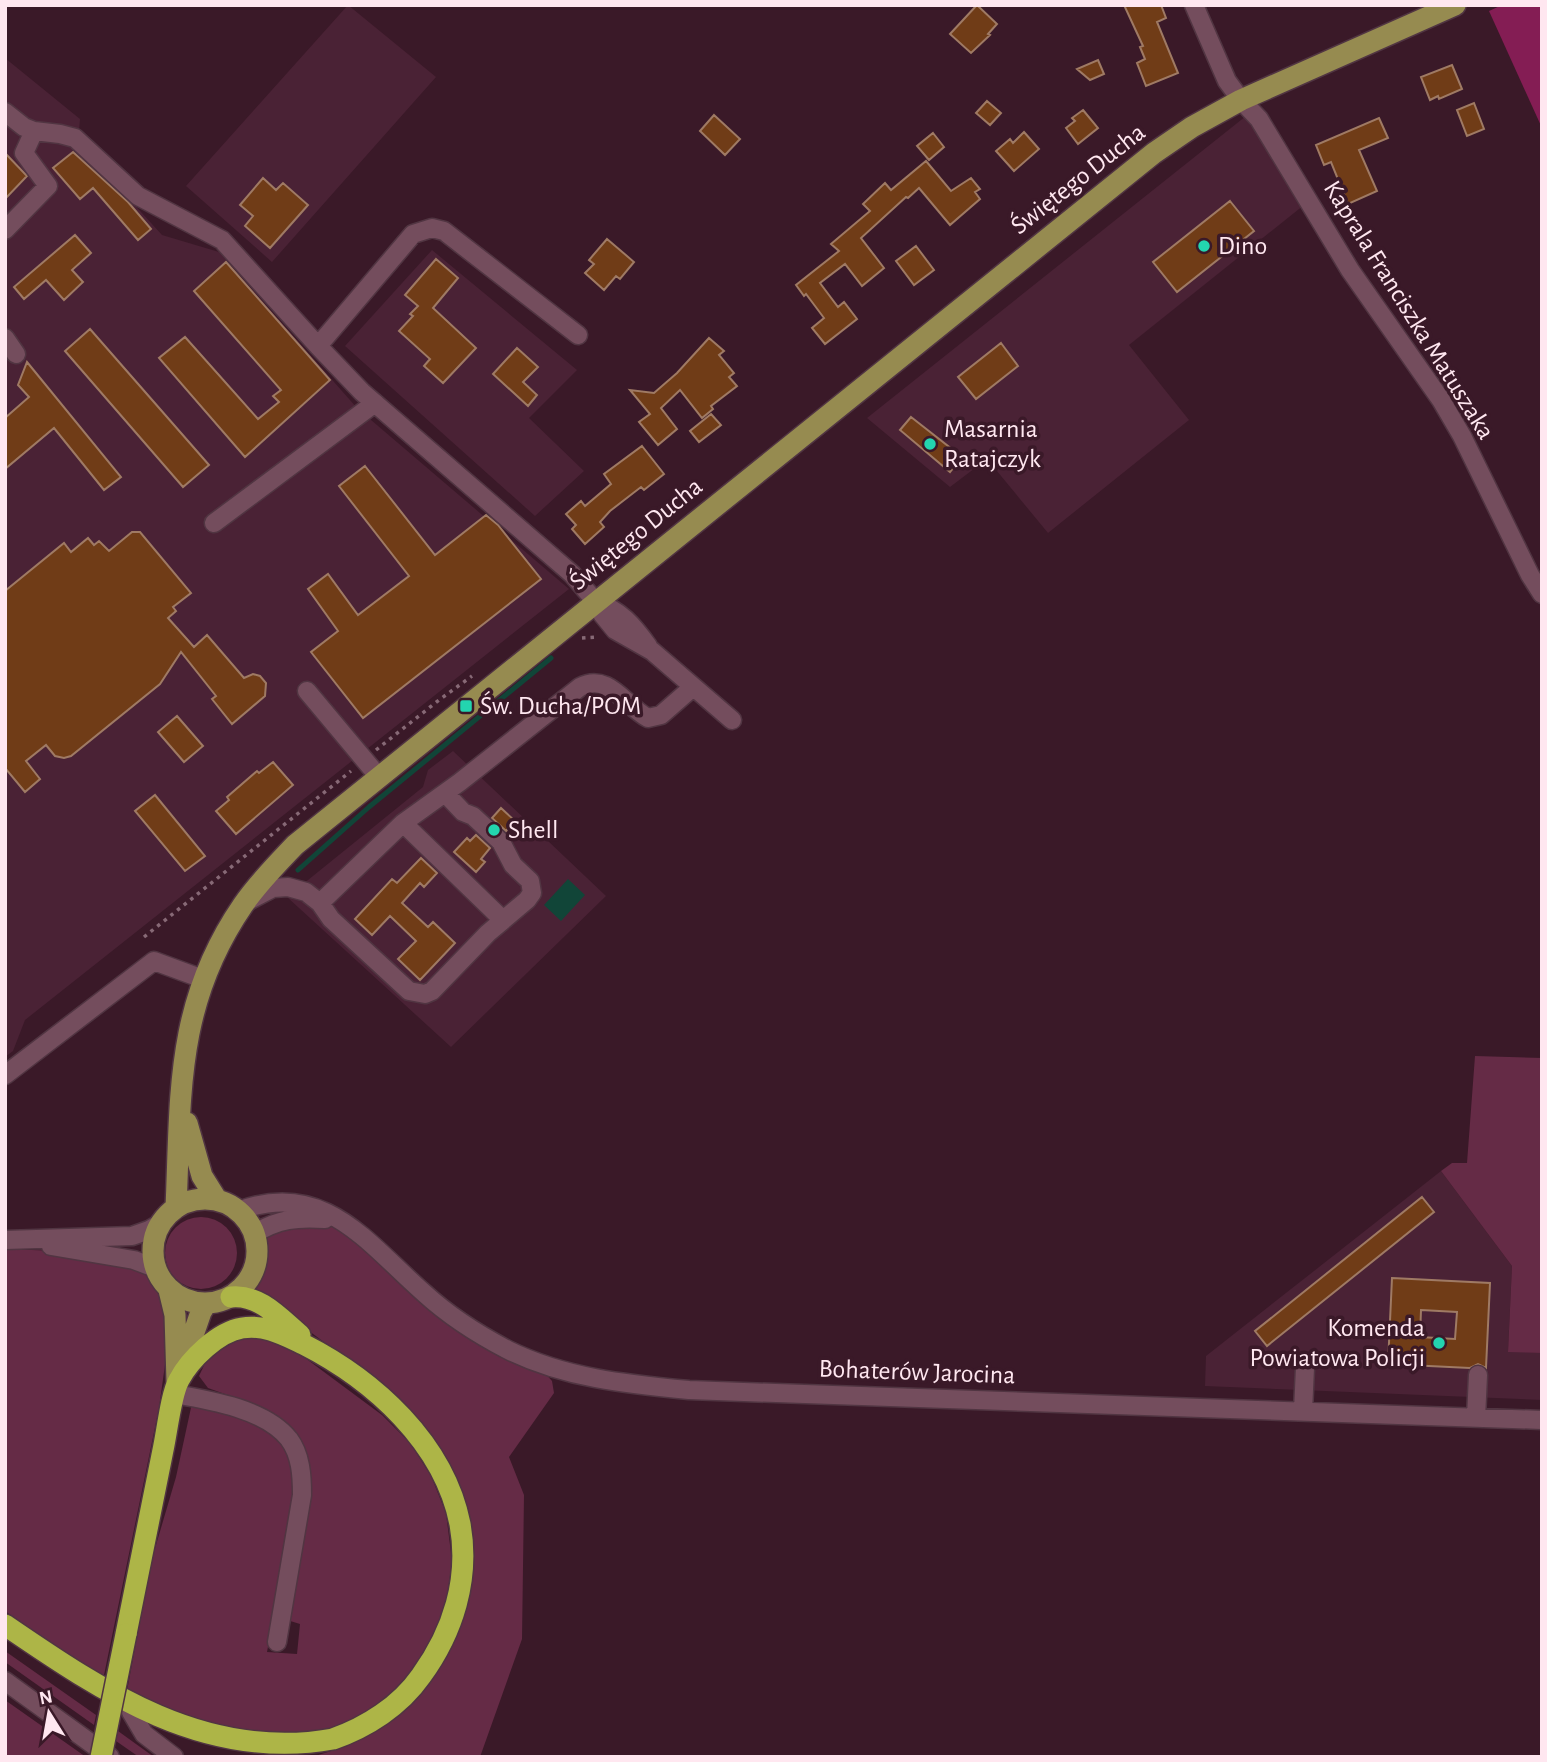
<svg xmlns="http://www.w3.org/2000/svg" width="1547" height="1762" font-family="'Alegreya Sans',sans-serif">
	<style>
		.built { fill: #4a2235 }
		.green { fill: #652b46 }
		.forest { fill: #841d54 }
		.water { fill: #114538 }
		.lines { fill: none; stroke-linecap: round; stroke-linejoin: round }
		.stream { stroke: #114538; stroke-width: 5 }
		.building { fill: #703c17; stroke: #9f7a64; stroke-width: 2; fill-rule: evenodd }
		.minor-casing { stroke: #513542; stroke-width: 21 }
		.major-casing { stroke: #513542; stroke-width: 24 }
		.highway-casing { stroke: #513542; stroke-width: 24 }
		.path { stroke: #876976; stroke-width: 3.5; stroke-dasharray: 3.5 5; stroke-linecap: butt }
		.minor { stroke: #744d5d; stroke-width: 18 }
		.major { stroke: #968b50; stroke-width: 21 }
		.highway { stroke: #adb547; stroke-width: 21 }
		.highway-bridge-casing { stroke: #513542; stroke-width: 24; stroke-linecap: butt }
		.highway-bridge { stroke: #adb547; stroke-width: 21 }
		.poi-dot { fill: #23d5af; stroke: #3a1928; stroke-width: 2.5 }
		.labels { text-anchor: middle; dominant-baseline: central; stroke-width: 7; stroke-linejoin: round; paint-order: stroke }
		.street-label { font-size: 26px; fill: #ffe7f0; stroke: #3a1928 }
		.poi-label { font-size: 26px; fill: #ffe7f0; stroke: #3a1928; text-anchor: start }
	</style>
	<rect width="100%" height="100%" fill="#3a1928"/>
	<path class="built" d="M348 5 436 77 272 262 186 186Z
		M5 58 80 119 78 143 162 235 219 252 357 408 569 589 25 1020 13 1051 5 1057Z
		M1246 116 1304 205 1129 345 1189 420 1048 533 987 459 950 487 867 418Z
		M432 250 577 370 529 418 584 471 535 516 345 346Z
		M453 751 606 896 451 1047 287 897 423 787 428 770Z
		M1441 1171 1512 1266 1508 1351 1542 1353V1400L1205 1386 1206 1356Z"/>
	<path class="green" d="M1475 1056 1542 1058V1353L1508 1352 1512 1266 1441 1171 1452 1163H1467Z
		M165 1253a36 36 0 1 1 72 0a36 36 0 1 1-72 0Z
		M326 1223C370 1243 398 1287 437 1315 470 1340 508 1355 545 1373L552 1381 554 1393 509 1457 524 1495 522 1639 480 1757H312L347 1746 387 1723 404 1709 447 1652 461 1497 336 1351 254 1290 251 1282 258 1266 265 1238 277 1227Z
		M5 1249 59 1251 144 1270 162 1292 170 1329 159 1408 103 1680 5 1611Z
		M244 1334 285 1343 382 1415 410 1443 431 1476 446 1513 452 1561 445 1611 423 1659 396 1691 346 1726 254 1743 126 1696 151 1562 176 1477 192 1403 259 1419 292 1452 298 1492 267 1652 297 1654 300 1624 287 1620 307 1492 286 1424 276 1415 258 1406 208 1388 199 1376 209 1355Z
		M5 1651 96 1715 94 1725 5 1662Z
		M5 1700 86 1757H5Z
		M118 1731 154 1757H139L116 1741Z"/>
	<path class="forest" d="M1502 5H1542V128L1489 11Z"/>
	<path class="water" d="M568 879 585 895 561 921 544 905Z"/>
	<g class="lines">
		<path class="stream" d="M298 870 369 807 551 658"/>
	</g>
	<path class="building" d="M977 5 997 24 988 34 990 35 971 53 950 34Z
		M1124 5H1161L1166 18 1157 22 1178 73 1146 86 1137 63 1145 59 1140 47 1143 46Z
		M1098 60 1104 74 1090 80 1077 69Z
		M1452 65 1462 89 1439 99 1438 96 1430 100 1421 77Z
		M987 101 1001 113 990 125 976 113Z
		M1474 103 1484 129 1467 136 1457 110Z
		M1083 110 1098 128 1078 144 1066 128 1075 121 1072 118Z
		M714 115 740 139 725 155 700 131Z
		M1379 118 1388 138 1359 150 1377 191 1348 204 1331 162 1324 165 1316 145Z
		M1024 132 1039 149 1014 171 996 151 1010 139 1013 143Z
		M933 133 944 147 929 160 917 146Z
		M73 152 128 202 151 229 138 240 93 188 80 199 53 168Z
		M5 153 27 176 5 199Z
		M926 161 951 191 971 178 980 189 975 192 980 199 950 225 919 188 908 198 906 197 861 238 884 268 862 286 845 264 820 283 838 307 844 302 857 319 825 344 812 328 824 318 806 294 804 296 796 285 839 251 831 244 870 211 863 204 885 183 891 190Z
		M263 178 276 190 283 183 308 205 270 248 245 226 253 216 240 205Z
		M1230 201 1254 231 1177 292 1153 262Z
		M75 235 91 253 72 270 83 282 64 300 46 280 24 299 14 287Z
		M607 239 634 262 620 279 616 276 604 290 585 273 594 264 589 260Z
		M916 246 934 270 914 285 896 261Z
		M436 259 458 278 433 308 476 348 443 383 424 366 430 359 399 331 413 316 410 314 418 306 405 295Z
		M226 262 330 380 245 457 159 358 185 337 258 419 279 402 273 396 281 390 194 291Z
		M90 329 209 465 183 487 65 351Z
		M709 338 724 351 719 355 734 373 729 377 737 386 711 406 713 409 702 418 680 390 661 408 677 429 658 445 639 422 650 414 630 390 654 393 677 373Z
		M1001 343 1018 366 976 399 958 377Z
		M517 348 538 367 523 382 537 395 528 406 493 374Z
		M27 362 121 477 104 490 54 428 5 469V418L29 397 18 385Z
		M711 414 721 425 699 442 690 431Z
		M911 417 962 457 950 472 900 430Z
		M642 446 664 474 644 490 641 487 610 511 600 522 604 527 585 544 572 529 576 525 566 514 581 501 585 506 611 484 604 474Z
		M365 466 435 555 486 515 498 525 541 579 363 718 311 652 338 631 308 589 328 574 358 615 409 576 339 486Z
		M132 532H140L191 593 173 607 176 611 168 618 194 647 207 635 244 678 253 674 260 676 266 683 265 696 232 724 212 699 216 696 181 652 160 684 71 756 64 758 55 756 46 745 26 761 40 779 25 792 5 768V591L64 543 71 552 88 538 94 545 99 541 109 551Z
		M177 716 203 746 184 762 158 732Z
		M273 762 293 785 236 834 216 811 229 800 227 797 257 771 259 773Z
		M155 795 205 856 185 871 135 811Z
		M501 808 515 821 506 831 492 818Z
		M476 835 490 848 481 859 485 862 476 872 454 852 467 838 470 841Z
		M421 858 437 873 424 887 420 883 402 903 428 927 433 922 455 943 420 980 398 959 416 941 390 916 372 935 355 919 392 879 397 883Z
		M1422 1197 1434 1212 1267 1346 1255 1331Z
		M1392 1278 1490 1283 1486 1368 1478 1364 1470 1368 1388 1364ZM1421 1310 1457 1312 1455 1339 1420 1337Z"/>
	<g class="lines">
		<g class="minor-casing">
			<path id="minor" d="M1194 5 1227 81 1241 100 1259 119 1350 270 1441 400 1462 436 1530 575 1542 594
				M5 112 24 127 34 131 60 134 75 138 138 196 222 240 318 346 362 392 572 574 596 602 602 614 615 630 652 651 732 720
				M5 230 48 186 24 153 34 131
				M5 338 16 354
				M318 346 413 234 432 228 444 231 578 335
				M214 523 375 403
				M596 602C620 610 633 625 648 646
				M307 691 378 776
				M403 823 503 920
				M246 902 273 888 288 887 306 892 320 903 331 919 409 991 425 994 432 991 488 933 527 900 532 893 530 881 513 865 501 842 473 816 463 812 445 793
				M320 903 403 823 460 782 580 687C609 672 625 706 648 718L661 715 693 687
				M5 1075 154 961 203 979
				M238 1211C324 1179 366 1242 424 1293 448 1315 479 1335 508 1350 565 1378 626 1384 689 1390L1542 1420
				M254 1234C278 1219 297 1217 325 1219
				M5 1240 132 1236 149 1230 161 1223
				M51 1246 134 1260 155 1268
				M175 1394C210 1400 265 1409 289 1439 301 1455 302 1476 302 1495L277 1642
				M1303 1411 1305 1368
				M1476 1418 1478 1375
				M5 1681 110 1757
				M131 1712 144 1734 174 1757"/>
		</g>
		<g class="major-casing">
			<path id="major" d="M187 1123 202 1176 217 1200
				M153 1251a52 52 0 1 1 104 0a52 52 0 1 1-104 0Z
				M176 1208C181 1094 175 1004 243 905 258 883 277 864 295 845L1154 153 1192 127 1241 100 1455 5
				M169 1290 175 1315 177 1382
				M182 1367 201 1312 206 1304"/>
		</g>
		<g class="highway-casing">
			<path id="highway" d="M231 1297C259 1294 279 1317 300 1335
				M5 1625C103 1692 206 1762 333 1739 367 1727 400 1706 421 1676 453 1632 470 1579 460 1524 444 1443 374 1380 303 1344 284 1335 264 1324 242 1328 218 1332 190 1359 179 1380 171 1394 167 1432 163 1450 151 1511 138 1572 126 1634"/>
		</g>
		<path class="path" d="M582 638 598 637
			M376 750 439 700 472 676
			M144 937 351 771"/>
		<use href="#minor" class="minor"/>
		<use href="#major" class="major"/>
		<use href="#highway" class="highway"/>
		<g class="highway-bridge-casing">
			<path id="highway-bridge" d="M101 1757 126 1634"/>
		</g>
		<use href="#highway-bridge" class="highway-bridge"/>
	</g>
	<g class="poi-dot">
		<circle cx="1204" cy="246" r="7"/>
		<circle cx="930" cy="444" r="7"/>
		<rect x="459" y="699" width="14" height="14" rx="3.5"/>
		<circle cx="494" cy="830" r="7"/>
		<circle cx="1439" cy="1343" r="7"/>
	</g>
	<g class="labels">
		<g class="street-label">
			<text transform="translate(1078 179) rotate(-38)">Świętego Ducha</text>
			<text transform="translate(1409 310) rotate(58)">Kaprala Franciszka Matuszaka</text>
			<text transform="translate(636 534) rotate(-39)">Świętego Ducha</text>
			<text transform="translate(917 1372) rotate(2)">Bohaterów Jarocina</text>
		</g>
		<g class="poi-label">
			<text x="1218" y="246">Dino</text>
			<text x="944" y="429">Masarnia<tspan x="944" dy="30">Ratajczyk</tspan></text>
			<text x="480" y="706">Św. Ducha/POM</text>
			<text x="508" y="830">Shell</text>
			<text x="1425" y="1328" text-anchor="end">Komenda<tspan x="1425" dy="30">Powiatowa Policji</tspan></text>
		</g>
	</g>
	<rect width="1547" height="1762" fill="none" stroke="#ffe7f0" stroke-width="14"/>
	<g transform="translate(49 1713) rotate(349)" stroke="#3a1928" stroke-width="5" paint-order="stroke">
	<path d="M0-5L12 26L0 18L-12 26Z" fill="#ffe7f0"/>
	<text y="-10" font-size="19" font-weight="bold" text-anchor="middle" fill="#ffe7f0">N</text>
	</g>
</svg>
